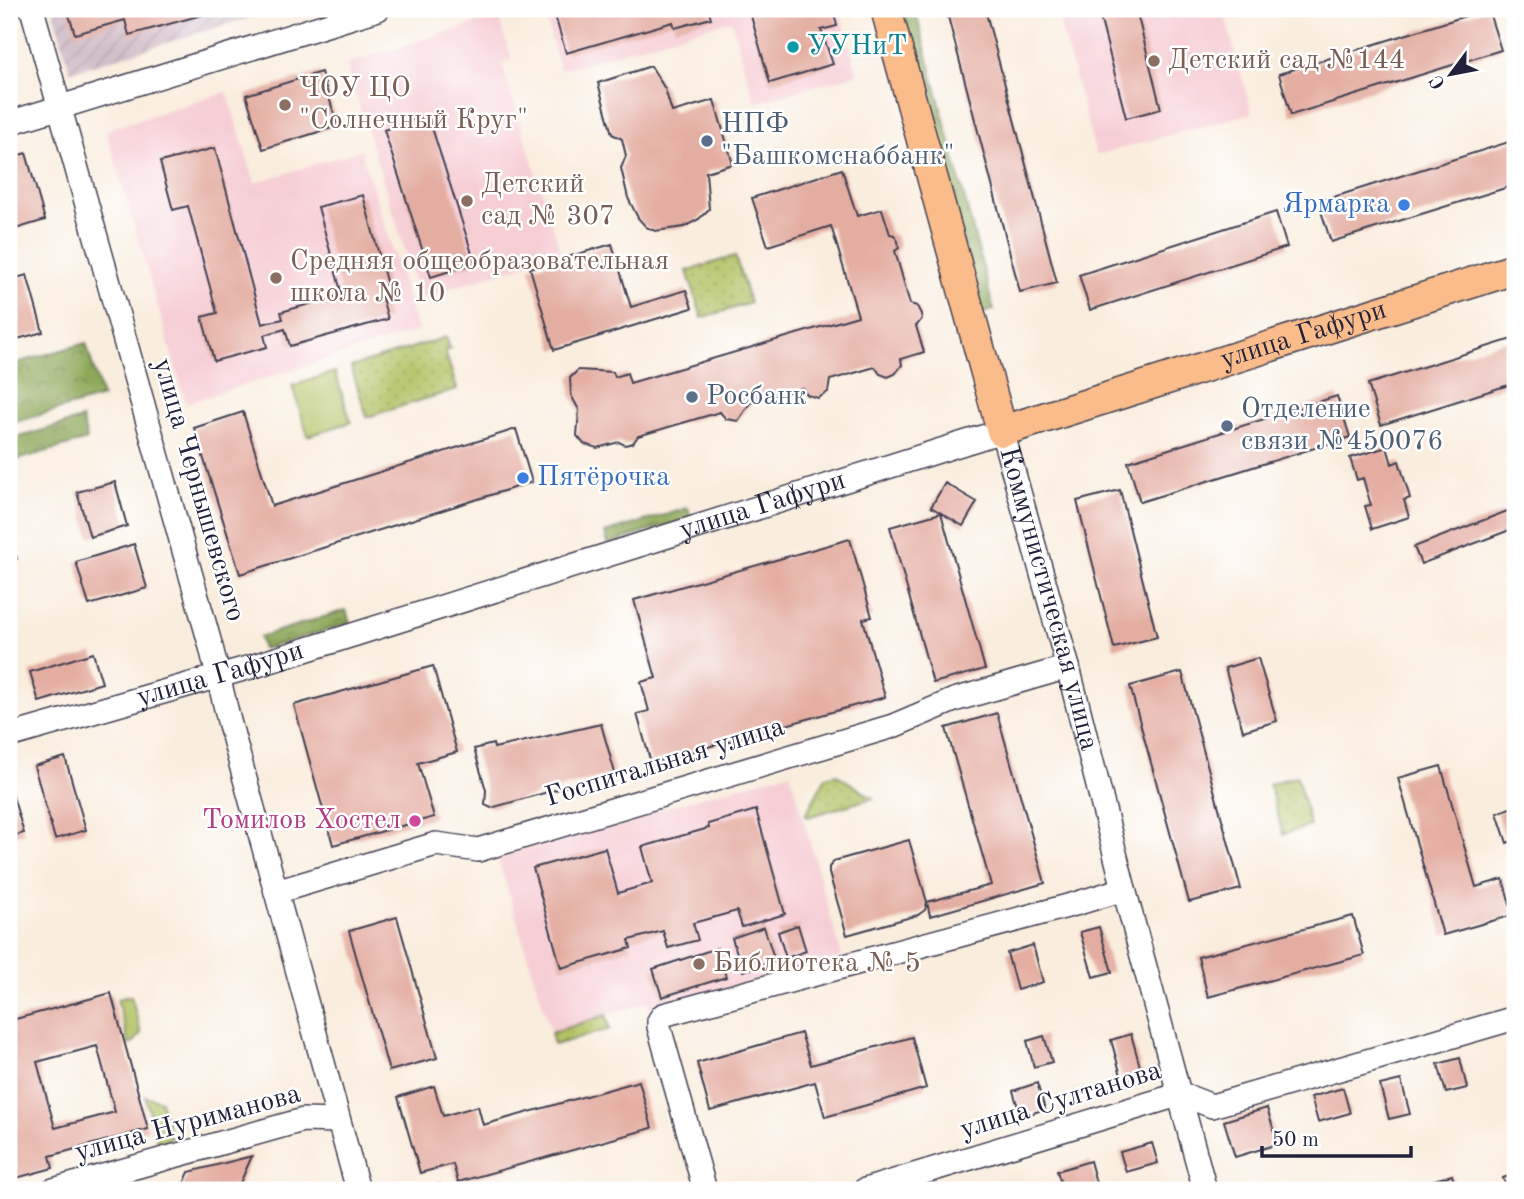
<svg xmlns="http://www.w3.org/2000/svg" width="1524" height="1199" font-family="'Old Standard TT',serif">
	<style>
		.built { fill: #f6cfd5 }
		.industrial { fill: url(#industrial-furrows) }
		.grass { fill: #b3c265; stroke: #6a7250; stroke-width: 2 }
		.forest { fill: url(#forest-crowns); stroke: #58654a; stroke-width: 2 }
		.park { fill: url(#park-dots); stroke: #6a7250; stroke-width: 2 }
		.building { fill: #e4ada1; fill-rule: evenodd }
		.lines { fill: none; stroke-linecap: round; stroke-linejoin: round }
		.minor-casing { stroke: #424053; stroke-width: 26 }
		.major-casing { stroke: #424053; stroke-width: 33 }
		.minor { stroke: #fff; stroke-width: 23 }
		.major { stroke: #f9bc8a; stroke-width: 30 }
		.culture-dot { fill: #0f9aa8; stroke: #fff; stroke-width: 2.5 }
		.education-dot { fill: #8d6e63; stroke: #fff; stroke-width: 2.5 }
		.service-dot { fill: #5c6f8a; stroke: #fff; stroke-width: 2.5 }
		.shop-dot { fill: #3f7fe0; stroke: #fff; stroke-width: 2.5 }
		.hotel-dot { fill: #d1479c; stroke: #fff; stroke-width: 2.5 }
		.labels { text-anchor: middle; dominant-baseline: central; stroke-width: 5; stroke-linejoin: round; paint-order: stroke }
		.culture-label { font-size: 28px; fill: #0d838f; stroke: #fff; text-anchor: start }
		.education-label { font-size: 28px; fill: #785e54; stroke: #fff; text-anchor: start }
		.service-label { font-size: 28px; fill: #4e5e75; stroke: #fff; text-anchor: start }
		.shop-label { font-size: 28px; fill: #366cbe; stroke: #fff; text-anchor: end }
		.street-label { font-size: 28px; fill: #22223b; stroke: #fff }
		.hotel-label { font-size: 28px; fill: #b23c85; stroke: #fff; text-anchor: end }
	</style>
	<defs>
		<pattern id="industrial-furrows" width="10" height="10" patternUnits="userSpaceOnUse" patternTransform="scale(1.75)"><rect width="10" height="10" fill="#d1bdc8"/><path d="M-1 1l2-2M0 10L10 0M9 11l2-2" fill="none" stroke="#b3a2ad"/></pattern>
		<pattern id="forest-crowns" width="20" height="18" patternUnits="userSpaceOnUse" patternTransform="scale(1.75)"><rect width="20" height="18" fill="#8ea85a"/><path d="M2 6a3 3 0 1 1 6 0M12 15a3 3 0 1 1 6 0" fill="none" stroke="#74884c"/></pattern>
		<pattern id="park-dots" width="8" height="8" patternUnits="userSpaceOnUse" patternTransform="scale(1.75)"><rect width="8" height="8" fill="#b3c265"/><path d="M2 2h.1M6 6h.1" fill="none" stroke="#9aa659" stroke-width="1.8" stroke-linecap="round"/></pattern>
	</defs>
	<rect width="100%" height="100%" fill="#fff"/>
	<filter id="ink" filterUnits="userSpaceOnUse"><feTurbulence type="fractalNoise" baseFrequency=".0143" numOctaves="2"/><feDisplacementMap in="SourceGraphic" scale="14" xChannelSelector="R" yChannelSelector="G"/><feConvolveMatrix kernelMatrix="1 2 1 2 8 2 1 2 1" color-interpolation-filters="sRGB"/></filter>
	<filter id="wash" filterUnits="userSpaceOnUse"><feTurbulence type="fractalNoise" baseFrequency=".00686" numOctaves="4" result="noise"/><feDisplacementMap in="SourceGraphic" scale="28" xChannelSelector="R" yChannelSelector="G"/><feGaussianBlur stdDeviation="1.57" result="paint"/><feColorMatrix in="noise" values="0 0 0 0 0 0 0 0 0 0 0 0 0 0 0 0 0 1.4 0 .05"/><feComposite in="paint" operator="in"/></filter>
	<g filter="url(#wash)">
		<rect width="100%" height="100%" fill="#f9eddd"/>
		<path class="built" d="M543 9H839L858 74 755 103 731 20 560 70Z
			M1056 9H1223L1252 113 1096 155Z
			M498 16 512 60 502 64 561 253 420 298 346 64Z
			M227 92 255 183 361 150 418 331 186 403 106 130Z
			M790 772 842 957 651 1010 647 1002 551 1033 497 855Z"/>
		<path class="industrial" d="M53 9H278L70 72Z"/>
		<path class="grass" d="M335 372 351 422 308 436 292 386Z
			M131 996 141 1033 135 1041 129 1045 117 999Z
			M145 1096 161 1101 171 1138 157 1142Z"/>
		<path class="forest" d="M903 9H915L994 310 981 313Z
			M86 343 102 397 9 424V365Z
			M82 419 87 440 9 462V440Z
			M688 508 691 518 608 544 605 533Z
			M346 610 350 623 263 649 259 637Z"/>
		<path class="park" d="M735 256 750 303 702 318 687 271Z
			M446 337 450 349 445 351 457 389 367 417 351 367Z
			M836 774 873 798 807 817 806 814 826 777Z
			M1297 776 1310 826 1283 834 1269 784Z
			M606 1015 610 1029 554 1045 551 1033Z"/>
		<g id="blocks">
			<path class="building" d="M67 9H220V10L129 35 125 20 75 34Z
				M553 9H708L711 18 675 28 673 22 566 53Z
				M749 9H833L837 26 821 30 833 64 770 83Z
				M946 9H985L1057 283 1020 292Z
				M1098 9H1136L1161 109 1126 118Z
				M1488 9 1501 50 1291 115 1279 74Z
				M651 66 665 89 672 112 714 100 733 164 706 172 709 209 699 219 684 227 655 231 646 227 638 218 628 198 621 168 626 156 622 139 612 134 598 83Z
				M321 72 338 126 263 149 246 95Z
				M428 115 475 263 431 277 384 130Z
				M1515 140V185L1331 242 1318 202Z
				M215 148 262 324 283 319 281 312 342 295 318 207 363 195 387 285 379 287 388 319 290 346 285 329 264 335 267 347 214 361 202 317 217 313 188 206 173 210 160 162Z
				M26 153 45 220 9 231V158Z
				M842 169 857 216 882 209 890 234 894 235 898 241 899 248 895 251 910 304 917 306 921 314 922 319 916 326 924 352 901 359 902 365 895 374 888 377 880 374 875 367 830 380 828 392 818 398 807 395 802 388 750 403 738 421 726 419 720 412 638 436 633 443 625 445 619 442 597 448 584 444 577 436 579 410 571 395 570 378 578 370 613 372 615 377 627 373 630 383 858 316 831 226 768 246 752 198Z
				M1276 212 1287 247 1090 310 1079 275Z
				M612 244 631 307 686 290 692 308 554 350 530 268Z
				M27 275 43 332 10 341 9 280Z
				M1515 338V383L1381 425 1368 384Z
				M1337 396 1350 437 1140 502 1128 462Z
				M243 412 272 506 516 429 532 482 240 574 194 428Z
				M1387 447 1392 464 1399 461 1410 498 1404 500 1409 517 1372 529 1365 506 1371 505 1367 492 1363 478 1357 480 1350 458Z
				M115 482 127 526 90 537 77 492Z
				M945 483 977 502 963 526 931 507Z
				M1120 490 1157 637 1114 648 1077 501Z
				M1515 508V528L1421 564 1414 547Z
				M941 513 985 669 933 683 890 527Z
				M9 533 17 559 9 562Z
				M850 539 872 617 863 619 885 697 651 763 637 714 649 711 641 682 656 678 634 600Z
				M134 544 147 588 89 605 76 562Z
				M93 653 102 683 39 702 30 672Z
				M1258 658 1277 721 1243 731 1225 668Z
				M433 666 457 752 418 763 434 817 333 845 294 705Z
				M1182 672 1241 889 1189 902 1130 686Z
				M997 713 1045 883 930 916 927 902 925 910 918 915 847 935 829 873V867L834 861 909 840 927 902 991 885 946 728Z
				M601 724 615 773 491 808 485 805 486 790 474 749 493 744 494 748Z
				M65 757 86 830 55 839 34 766Z
				M1441 766 1476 887 1503 879 1513 915 1443 935 1398 778Z
				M9 783 24 833 9 837Z
				M1515 806V840L1507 843 1497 813Z
				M756 810 785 914 742 927 737 911 693 923 698 940 668 948 663 931 629 940 631 948 561 968 533 868 605 848 618 893 652 883 642 847 709 828 708 824Z
				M1353 916 1364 955 1208 997 1198 957Z
				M397 917 437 1058 389 1071 349 931Z
				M798 925 806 951 786 958 778 932Z
				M764 927 775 961 743 971 732 938Z
				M1099 927 1112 972 1093 977 1080 932Z
				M1033 945 1043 982 1017 990 1007 953Z
				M717 948 726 977 662 997 653 969Z
				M111 993 148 1129 50 1156 53 1168 9 1180V1009L12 1020ZM97 1046 115 1112 55 1128 37 1062Z
				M801 1033 811 1065 912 1037 926 1088 825 1117 815 1082 710 1111 697 1063Z
				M1131 1034 1144 1081 1124 1086 1111 1040Z
				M1044 1036 1052 1062 1034 1067 1027 1041Z
				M1460 1058 1467 1088 1446 1093 1438 1064Z
				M1401 1080 1410 1114 1389 1119 1380 1085Z
				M639 1081 652 1128 458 1182 453 1164 420 1173 398 1097 434 1086 443 1116 478 1106 483 1125Z
				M1037 1083 1045 1109 1021 1117 1013 1091Z
				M1343 1088 1350 1113 1318 1122 1311 1097Z
				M1267 1108 1278 1144 1235 1157 1224 1121Z
				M1152 1143 1158 1163 1126 1172 1120 1152Z
				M252 1156 237 1190H181L189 1172Z
				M1090 1161 1098 1190H1063L1057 1171Z
				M1515 1174V1190H1507L1503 1178Z
				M1452 1175 1457 1190H1434L1431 1181Z
				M1405 1183 1407 1190H1385Z
				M440 1184 441 1190H421L420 1189Z
				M1012 1185 1013 1190H995V1189Z"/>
		</g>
	</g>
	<g filter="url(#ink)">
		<use href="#blocks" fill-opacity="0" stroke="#424053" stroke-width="2"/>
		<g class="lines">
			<g class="minor-casing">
				<g id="minor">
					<path d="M32 9 211 647 229 721 358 1190"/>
					<path d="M9 123 378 9"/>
					<path id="s1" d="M9 736 254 666 1002 431 1068 667 1124 889 1205 1190"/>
					<path d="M276 892 436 844 478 850 893 726 954 700 1068 667"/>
					<path d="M53 1190 303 1120 338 1121"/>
					<path d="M705 1190 659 1027V1021L663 1015 1075 904 1124 889"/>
					<path d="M865 1190 1181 1094 1212 1106 1515 1018"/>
				</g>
			</g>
			<g class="major-casing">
				<g id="major">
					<path id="s2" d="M886 9 1002 431 1515 269"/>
				</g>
			</g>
			<use href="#minor" class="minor"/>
			<use href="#major" class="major"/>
		</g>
	</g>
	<circle class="culture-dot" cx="793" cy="47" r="7"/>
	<g class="education-dot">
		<circle cx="1154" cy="61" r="7"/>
		<circle cx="285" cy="105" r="7"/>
		<circle cx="467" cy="201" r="7"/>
		<circle cx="276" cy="278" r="7"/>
		<circle cx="699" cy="964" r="7"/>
	</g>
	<g class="service-dot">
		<circle cx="707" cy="141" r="7"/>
		<circle cx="692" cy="397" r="7"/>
		<circle cx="1227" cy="426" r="7"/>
	</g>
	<g class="shop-dot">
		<circle cx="1404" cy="205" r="7"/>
		<circle cx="523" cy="478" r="7"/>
	</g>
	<circle class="hotel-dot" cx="415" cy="821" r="7"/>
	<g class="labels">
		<g class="culture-label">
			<text x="807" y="47">УУНиТ</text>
		</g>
		<g class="education-label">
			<text x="1168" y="61">Детский сад №144</text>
			<text x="299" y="89">ЧОУ ЦО<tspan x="299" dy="32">"Солнечный Круг"</tspan></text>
			<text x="481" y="185">Детский<tspan x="481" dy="32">сад № 307</tspan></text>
			<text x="290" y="262">Средняя общеобразовательная<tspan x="290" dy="32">школа № 10</tspan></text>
			<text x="713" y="964">Библиотека № 5</text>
		</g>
		<g class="service-label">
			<text x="721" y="125">НПФ<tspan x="721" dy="32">"Башкомснаббанк"</tspan></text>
			<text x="706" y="397">Росбанк</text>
			<text x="1241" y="410">Отделение<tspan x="1241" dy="32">связи №450076</tspan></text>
		</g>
		<g class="shop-label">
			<text x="1390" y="205">Ярмарка</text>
			<text x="537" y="478" text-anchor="start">Пятёрочка</text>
		</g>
		<g class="street-label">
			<text stroke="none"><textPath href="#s2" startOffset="754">улица Гафури</textPath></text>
			<text transform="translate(198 490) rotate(74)">улица Чернышевского</text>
			<text stroke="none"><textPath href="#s1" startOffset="788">улица Гафури</textPath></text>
			<text stroke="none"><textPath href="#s1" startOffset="1213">Коммунистическая улица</textPath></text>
			<text stroke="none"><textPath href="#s1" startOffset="220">улица Гафури</textPath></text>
			<text transform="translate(665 763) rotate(-17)">Госпитальная улица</text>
			<text transform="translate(1061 1101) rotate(-17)">улица Султанова</text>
			<text transform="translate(188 1124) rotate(-15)">улица Нуриманова</text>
		</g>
		<g class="hotel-label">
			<text x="401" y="821">Томилов Хостел</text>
		</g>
	</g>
	<rect width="1524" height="1199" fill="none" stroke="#fff" stroke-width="35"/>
	<g transform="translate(1451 74) rotate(238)" stroke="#ffffff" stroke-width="5" paint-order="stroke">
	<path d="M0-5L12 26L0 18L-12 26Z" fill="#22223b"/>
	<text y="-10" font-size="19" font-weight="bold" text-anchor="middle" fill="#22223b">С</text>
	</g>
	<path d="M1262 1146v10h149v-10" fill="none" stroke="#22223b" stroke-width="3.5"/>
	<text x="1272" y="1146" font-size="21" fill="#22223b" stroke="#ffffff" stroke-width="5" paint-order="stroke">50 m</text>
</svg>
